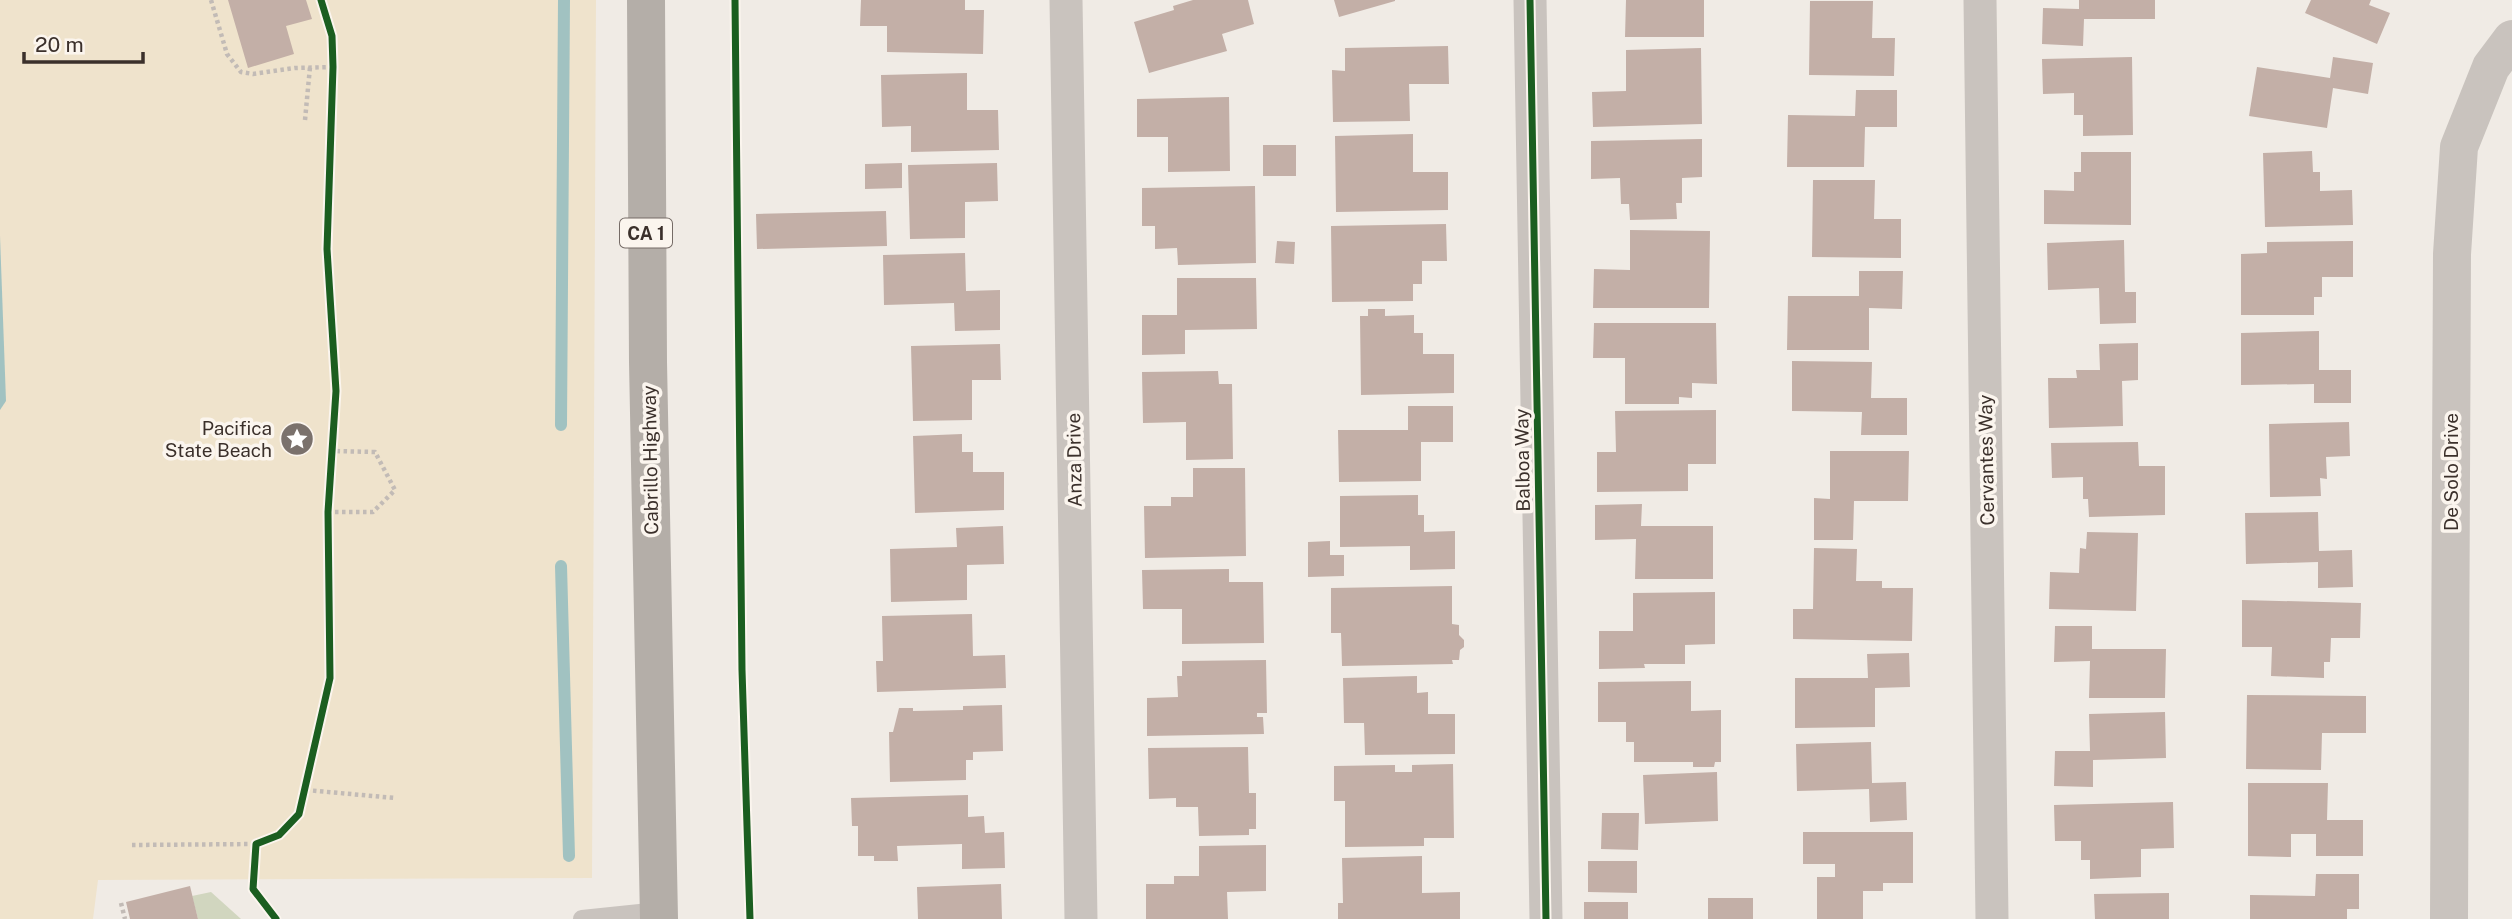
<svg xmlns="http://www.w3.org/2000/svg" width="2512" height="919" font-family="'Public Sans',sans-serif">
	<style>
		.green { fill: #d1d6bf }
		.sand { fill: #efe3cc }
		.water { fill: #a1c2c1 }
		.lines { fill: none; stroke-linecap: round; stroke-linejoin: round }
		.stream { stroke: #a1c2c1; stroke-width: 12 }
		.building { fill: #c3afa7 }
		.path { stroke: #c2bbb6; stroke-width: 4.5; stroke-dasharray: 3.5 3.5; stroke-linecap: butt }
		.service { stroke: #c9c3be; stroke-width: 18 }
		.minor { stroke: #c9c3be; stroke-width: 33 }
		.tertiary { stroke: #c9c3be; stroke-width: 38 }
		.trunk { stroke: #b4aea8; stroke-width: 38 }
		.cycleway-casing { stroke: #fbf5ee; stroke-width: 11 }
		.cycleway { stroke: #1b5e20; stroke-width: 7 }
		.labels { text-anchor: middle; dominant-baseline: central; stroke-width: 7; stroke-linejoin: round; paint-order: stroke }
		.shield { fill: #fbf5ee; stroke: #756b66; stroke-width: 2 }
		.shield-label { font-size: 18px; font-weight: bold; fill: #3b302b }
		.poi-label { font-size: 19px; fill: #3b302b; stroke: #fbf5ee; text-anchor: end }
		.street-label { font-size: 19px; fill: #3b302b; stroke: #fbf5ee }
	</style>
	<rect width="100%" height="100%" fill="#f0ebe5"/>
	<path class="green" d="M211 892 241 919H198L192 896Z"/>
	<path class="sand" d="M0 0H596L592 878 98 880 93 919H0Z"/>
	<path class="water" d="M0 236 6 401 0 410Z"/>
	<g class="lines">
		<path class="stream" d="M561 425 564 0
			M561 566 569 856"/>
	</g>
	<path class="building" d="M228 0H306L312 19 286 26 294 54 248 68Z
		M861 0H965V10H984L983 54 887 52V26H860Z
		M1193 0H1248L1254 24 1222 34 1227 51 1149 73 1134 22 1174 10 1173 6Z
		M1334 0H1395V1L1339 17Z
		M1626 0H1704V37H1625Z
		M2079 0H2155V19H2084L2083 46 2042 44 2043 8 2079 9Z
		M2311 0H2371L2369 5 2390 13 2377 44 2305 13Z
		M1810 1H1873L1872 38H1895L1894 76 1809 75Z
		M1448 46 1449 84H1409L1410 121 1333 122 1332 70 1345 71V48Z
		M1701 48 1702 124 1593 127 1592 92 1626 91V50Z
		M2132 57 2133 135 2083 136V115H2074V93L2043 94 2042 59Z
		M2333 57 2373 63 2368 94 2333 88 2327 128 2249 116 2257 67 2330 78Z
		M967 73V110H998L999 150 911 152V126L882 127 881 75Z
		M1856 90H1897V127H1865L1864 167H1787L1788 115 1855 116Z
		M1229 97 1230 171 1168 172V137H1137V99Z
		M1413 134V172H1448V210L1336 212 1335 136Z
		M1702 139V177L1682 178V203H1676L1677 219 1630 220 1629 204H1621L1620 178 1591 179V141Z
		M1263 145H1296V176H1263Z
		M2312 151 2313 172H2320V191L2352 190 2353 225 2265 227 2263 153Z
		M2081 152H2131V225L2044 224V190L2074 191V172H2081Z
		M902 163V188L865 189V164Z
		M997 163 998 201 965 202V238L910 239 908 165Z
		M1813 180H1875L1874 219H1901V258L1812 257Z
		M1255 186 1256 263 1178 265 1177 248 1155 249V226H1142V188Z
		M886 211 887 246 757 249 756 214Z
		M1446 224 1447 261H1422V284H1413V301L1332 302 1331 226Z
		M1630 230 1710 231 1709 308H1593L1594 269 1630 270Z
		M2124 240 2125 292H2136V323L2100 324 2099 288 2048 290 2047 243Z
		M1277 241 1295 242 1294 264 1275 263Z
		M2353 241V277H2322V297H2314V315H2241V254L2267 253V242Z
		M965 253 966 291 1000 290V330L955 331 954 303 884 305 883 255Z
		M1859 271H1903L1902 309 1869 308V350H1787L1788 296H1859Z
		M1177 278H1256L1257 329 1185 330V354L1142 355V315H1177Z
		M1368 309H1385V316L1414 315V333H1423V354H1454V393L1361 395 1360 316H1368Z
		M1594 323H1716L1717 384 1692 383V398L1679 397V404H1625V358H1593Z
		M2319 331V370H2351V403H2314V384L2241 385V333Z
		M2138 343V380L2122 381 2123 426 2049 428 2048 378H2077L2076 370H2100L2099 344Z
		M1000 344 1001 380H972V420L913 421 911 346Z
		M1792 361 1872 362 1871 398H1907V435H1861L1862 412 1792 411Z
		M1218 371 1219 384H1232L1233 459 1186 460V422L1143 423 1142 372Z
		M1408 406H1453V442H1421V481L1339 482 1338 430H1408Z
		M1716 410V464H1688V491L1597 492V452H1616L1615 411Z
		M2349 422 2350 456 2326 457 2327 479 2320 478 2321 496 2270 497 2269 424Z
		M962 434V452H973V472H1004V510L915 513 913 436Z
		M2138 442 2139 466H2165V515L2089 517 2088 499H2083V477L2052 478 2051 443Z
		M1830 451H1909L1908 501H1854L1853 540H1814V498L1830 499Z
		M1193 468H1245L1246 556 1145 558 1144 506H1171V497H1193Z
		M1418 495V515H1424V532L1455 531V569L1410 570V546L1340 547V496Z
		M1642 504 1641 526H1713V579H1635L1636 539 1595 540V505Z
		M2318 512 2319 551 2352 550 2353 587 2318 588V562L2246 564 2245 513Z
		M1003 526 1004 564 967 565V600L891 602 890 549 957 547 956 528Z
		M2087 532 2138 533 2136 611 2049 609 2050 572 2079 573 2080 548 2086 549Z
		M1330 541V555H1344V576L1308 577V542Z
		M1814 548 1857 549 1856 581H1882V588H1913L1912 641 1793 639V609H1813Z
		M1229 569V582H1263L1264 643 1182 644V609H1143L1142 570Z
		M1452 586V624L1459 625V635L1464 640V647L1460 650 1459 660H1452L1453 664 1342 666 1341 633H1331V588Z
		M1715 592V644L1685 645V664H1644L1645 668 1599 669V631H1633V593Z
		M2242 600 2361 603 2360 638H2331L2330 662H2324V678L2271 676 2272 647H2242Z
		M972 614 973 656 1005 655 1006 688 877 692 876 661H883L882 616Z
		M2055 626H2092V649H2166L2165 698H2089L2090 661 2054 662Z
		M1909 653 1910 687 1875 688V727L1795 728V678H1868L1867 654Z
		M1266 660 1267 713H1257V717H1263L1264 734 1147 736V698L1178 697 1177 676H1182V661Z
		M1417 676V693L1428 692V714H1455V754L1365 755 1364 723H1344L1343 678Z
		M1691 681V711L1721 710V762H1715L1714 767H1693V762H1634V742H1626V722H1598V682Z
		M2247 695 2366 696V733H2322L2321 770 2246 769Z
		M1002 705 1003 751 973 752V760H966V780L890 782 889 732H893L899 708H913V711L963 710V706Z
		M2165 712 2166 758 2093 760V787L2054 786 2055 751H2090L2089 714Z
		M1871 742 1872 783 1906 782 1907 820 1870 822 1869 789 1797 791 1796 744Z
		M1248 747 1249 793H1256V829H1249V835L1199 836 1198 807H1176V798L1149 799 1148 748Z
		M1453 764 1454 838H1424V846L1345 847V801H1334V766L1395 765V772H1412V765Z
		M1717 772 1718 821 1645 824 1643 775Z
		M2248 783H2328L2327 820H2363V856H2316V834H2291V857L2248 856Z
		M968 795V817L984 816 985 833 1004 832 1005 868 962 869V844L897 846 898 861H874V856H858V826H852L851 798Z
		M2173 802 2174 848 2141 849V877L2090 879V860H2081V841H2055L2054 805Z
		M1602 813H1639L1638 850 1601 849Z
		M1803 832H1913V883H1883V891H1863V919H1817V877H1835V864H1803Z
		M1266 845V891L1227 892 1228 919H1146V884H1174V876H1199V846Z
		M1422 856V893L1460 892V919H1338V903H1343L1342 858Z
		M1588 861H1637V893L1588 892Z
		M2316 874H2359V909H2347V919H2250V895L2315 896Z
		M1001 884 1002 919H918L917 887Z
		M190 886 198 919H130L126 902Z
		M2169 893V919H2095L2094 894Z
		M1708 898H1753V919H1708Z
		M1584 902H1628V919H1584Z"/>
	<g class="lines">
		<path class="path" d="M211 0 227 54 241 72 253 74 295 68 333 67
			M305 120 310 67
			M328 512H373L395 490 375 452 332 451
			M306 790 395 798
			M132 845 256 844 279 835 299 814 330 678 328 512 336 391 327 249 333 67 332 36 321 0
			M121 903 125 919"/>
		<path class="service" d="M582 919 659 911"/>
		<path class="minor" d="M1066 0 1081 919
			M1530 0 1546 919
			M1980 0 1992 919"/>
		<path class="tertiary" d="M2449 919 2452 254 2459 147 2491 67 2512 39"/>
		<path class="trunk" d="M646 0 648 362 659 919"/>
		<g class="cycleway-casing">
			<path id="cycleway" d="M735 0 742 670 750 919
				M1530 0 1546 919
				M276 919 253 889 256 844 279 835 299 814 330 678 328 512 336 391 327 249 333 67 332 36 321 0"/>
		</g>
		<use href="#cycleway" class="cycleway"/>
	</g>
	<defs>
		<g id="sight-disc" transform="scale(1.75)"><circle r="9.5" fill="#7a716c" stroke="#fbf5ee"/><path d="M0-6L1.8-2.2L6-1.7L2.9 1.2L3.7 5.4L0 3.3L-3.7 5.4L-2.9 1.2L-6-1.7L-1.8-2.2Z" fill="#fff"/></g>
	</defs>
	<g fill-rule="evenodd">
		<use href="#sight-disc" x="297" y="439"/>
	</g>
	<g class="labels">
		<rect class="shield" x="620" y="218.5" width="52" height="29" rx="5"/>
		<g class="shield-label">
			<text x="646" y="233">CA 1</text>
		</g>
		<g class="poi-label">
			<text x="272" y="428">Pacifica<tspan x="272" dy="22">State Beach</tspan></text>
		</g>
		<g class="street-label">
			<text transform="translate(650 460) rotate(-91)">Cabrillo Highway</text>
			<text transform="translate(1074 460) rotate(-91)">Anza Drive</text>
			<text transform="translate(1522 460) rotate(-91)">Balboa Way</text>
			<text transform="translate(1986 460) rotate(-91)">Cervantes Way</text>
			<text transform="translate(2451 472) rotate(-90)">De Solo Drive</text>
		</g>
	</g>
	<path d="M24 52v10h119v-10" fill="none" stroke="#3b302b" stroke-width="3.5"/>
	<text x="35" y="52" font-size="21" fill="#3b302b" stroke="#fbf5ee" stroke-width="5" paint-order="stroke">20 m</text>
</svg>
